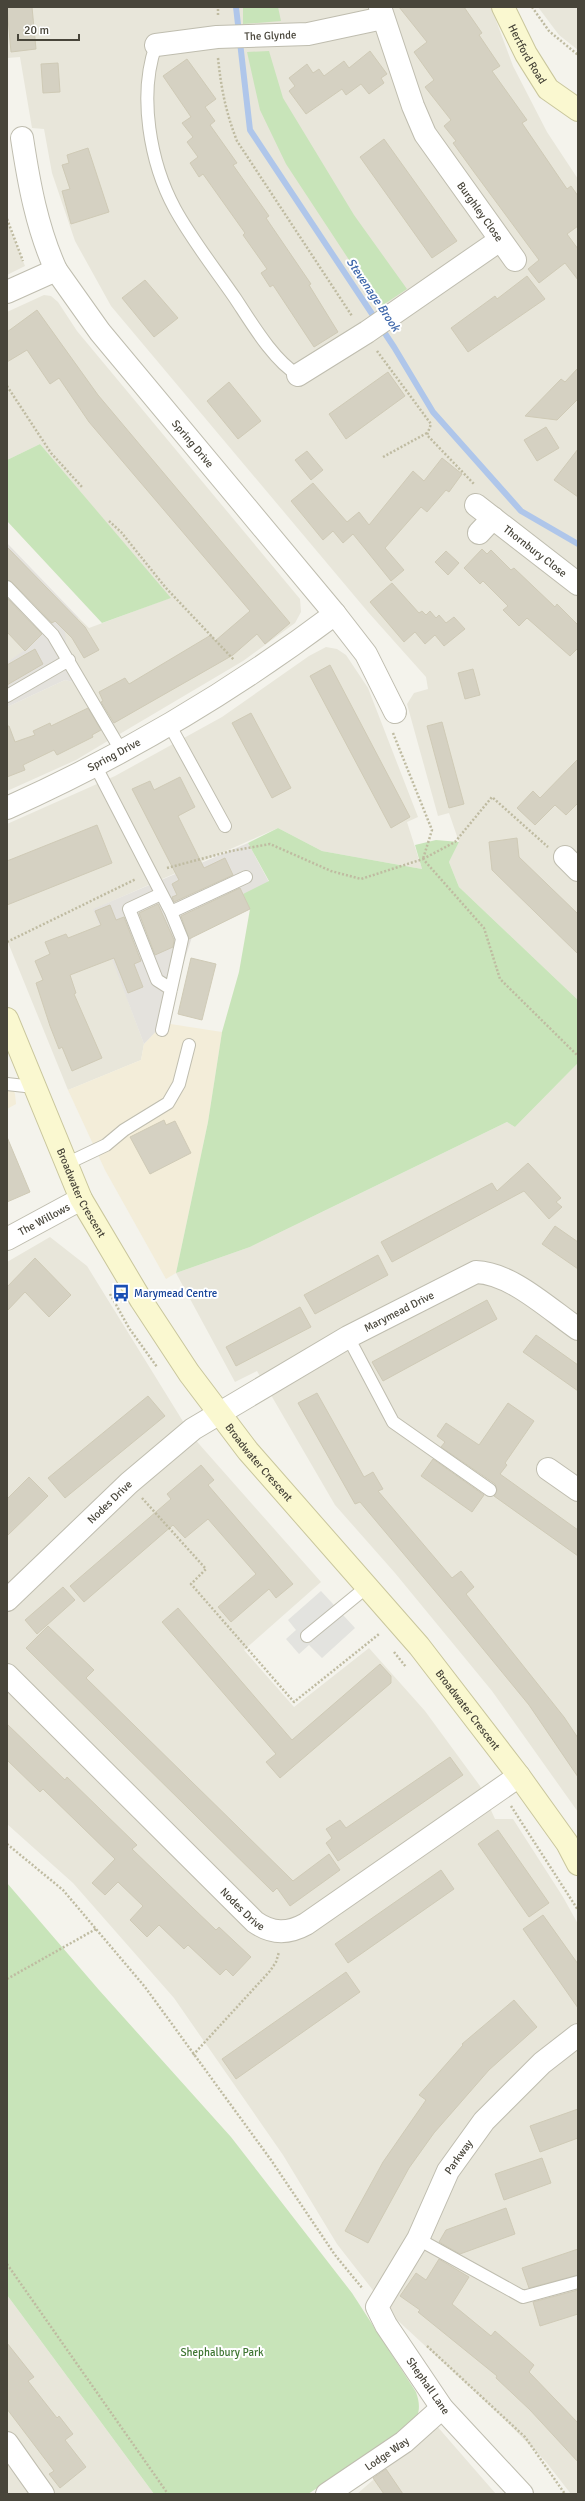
<svg xmlns="http://www.w3.org/2000/svg" width="585" height="2501" font-family="Signika,sans-serif">
	<style>
		.residential { fill: #e8e6da }
		.commercial { fill: #f3edd9 }
		.industrial { fill: #e4e2dd }
		.green { fill: #c8e4b9 }
		.parking { fill: #e3e3df }
		.lines { fill: none; stroke-linecap: round; stroke-linejoin: round }
		.stream { stroke: #afc6ea; stroke-width: 6 }
		.building { fill: #d5d1c2; stroke: #cfcab6 }
		.lane-casing { stroke: #bfbdaf; stroke-width: 14 }
		.street-casing { stroke: #bfbdaf; stroke-width: 24 }
		.secondary-casing { stroke: #c9c69c; stroke-width: 24 }
		.path { stroke: #bfbba1; stroke-width: 2.5; stroke-dasharray: 2 2; stroke-linecap: butt }
		.lane { stroke: #fff; stroke-width: 12 }
		.street { stroke: #fff; stroke-width: 22 }
		.secondary { stroke: #faf8d0; stroke-width: 22 }
		.labels { text-anchor: middle; dominant-baseline: central; stroke-width: 4; stroke-linejoin: round; paint-order: stroke }
		.street-label { font-size: 11px; fill: #48453a; stroke: #fff }
		.transit-label { font-size: 11px; fill: #164399; stroke: #fff; text-anchor: start }
		.park-label { font-size: 11px; fill: #3e7532; stroke: #fff }
		.water-label { font-size: 12px; font-style: italic; fill: #3d66aa; stroke: #fff }
	</style>
	<rect width="100%" height="100%" fill="#f4f3ec"/>
	<path class="residential" d="M7 7H491L513 66 547 132 578 179V1000L459 887 449 862 459 842 449 813 438 816 407 704 414 693 428 689 426 677 368 612 111 306 75 241 52 173 44 129 32 128 20 57 7 58Z
		M538 7H578V50L559 35Z
		M7 221 25 266 7 275Z
		M44 295 51 296 58 302 77 331 300 599 301 612 295 623 243 661 118 735 65 643V631L79 618 89 628 170 598 40 444 7 460V312Z
		M7 632 25 651 7 662Z
		M326 647 337 649 346 655 368 688 418 817 407 822 422 869 322 851 278 828 94 909 144 1044 141 1060 68 1090 7 940V824L115 776 222 717 309 656Z
		M65 680 77 683 111 739 76 760 7 791V707Z
		M578 1063V1812L492 1691 395 1573 335 1505 257 1371 235 1382 176 1273 250 1247 507 1122 515 1127Z
		M50 1237 87 1266 192 1436 321 1582 244 1650 294 1707 369 1648 425 1711 480 1786 495 1819H513L563 1897 578 1924V2494H571L546 2462 505 2420 393 2316 337 2244 283 2155 174 1998 73 1883 7 1824V1262Z
		M7 2295 154 2494H7Z
		M436 2425 496 2494H357Z"/>
	<path class="commercial" d="M164 1023 222 1032 208 1122 176 1273 166 1279 105 1170 68 1090 141 1060 144 1044Z
		M7 1074 15 1094 16 1104 7 1109Z"/>
	<path class="industrial" d="M7 543 79 618 65 631 66 643 118 736 77 683 65 680 7 707V662L25 650 7 632Z
		M248 843 269 882 250 909 192 937 164 1023 144 1044 93 909Z"/>
	<path class="green" d="M243 7H278L281 21 243 24Z
		M269 51 283 98 354 215 407 289 380 307 286 164 260 110 247 52Z
		M40 444 171 598 102 623 7 521V460Z
		M278 828 322 851 422 869 415 845 436 840 459 842 449 862 459 887 578 1000V1063L515 1127 507 1122 250 1247 176 1273 208 1122 222 1032 239 972 250 909 243 894 269 881 248 843Z
		M7 1883 99 1990 231 2137 352 2293 416 2392C421 2406 420 2416 410 2428L308 2494H154L7 2295Z"/>
	<path class="parking" d="M321 1591 355 1628 322 1658 309 1645 299 1654 286 1639 296 1630 288 1620Z"/>
	<g class="lines">
		<path class="stream" d="M236 7 250 130 394 347 433 412 521 511 578 544"/>
	</g>
	<path class="building" d="M7 7H32L36 49 11 52Z
		M399 7H464L482 33 479 35 500 66 492 71 527 120 522 123 567 189 571 186 578 196V226L567 234 578 249V280L565 263 539 283 528 269 539 260 474 172 453 143 456 141 444 126 451 120 425 87 434 80 414 52 427 42Z
		M370 51 387 74 381 78 384 83 369 94 361 84 346 95 342 89 306 114 289 91 295 86 289 78 307 64 313 73 319 69 324 76 344 61 349 68Z
		M187 59 216 99 205 107 215 121 210 125 237 163 233 165 269 216 266 218 311 284 309 285 338 332 314 347 273 285 270 287 261 273 267 269 243 235 245 233 203 174 199 177 190 163 198 157 187 142 193 137 182 123 191 117 163 76Z
		M58 63 60 92 43 93 41 64Z
		M384 139 457 241 432 258 360 157Z
		M88 148 109 212 71 224 62 191 70 189 62 165 69 163 67 155Z
		M527 276 545 299 468 352 451 328 495 296 497 299Z
		M145 280 178 318 154 337 122 298Z
		M37 310 98 395 290 623 265 644 257 634 233 655 114 723 101 702 103 701 99 692 125 678 129 684 211 635 215 641 250 611 89 422 59 378 50 384 27 350 7 362V332Z
		M578 368V399L557 420 525 416 561 379 565 382Z
		M388 372 405 396 346 439 329 414Z
		M229 382 261 421 238 439 207 401Z
		M546 427 559 448 537 461 524 440Z
		M578 449V497L554 480Z
		M307 451 323 470 311 480 295 460Z
		M442 458 462 474 449 492 446 490 427 512 421 507 385 548 404 570 391 581 353 534 343 543 333 531 323 540 291 501 313 483 347 522 359 512 369 525 413 471 424 481Z
		M7 547 85 627 99 650 84 658 72 638 55 621 52 623 12 582 7 580Z
		M482 549 487 554 491 550 511 570 514 568 555 607 557 604 578 625V648L570 656 527 618 519 626 503 610 508 606 483 581 480 584 464 568Z
		M446 551 459 563 448 575 435 562Z
		M392 583 419 613 422 611 426 615 430 611 436 618 439 615 446 623 454 617 465 629 444 646 435 635 425 644 415 632 404 642 370 602Z
		M7 598 42 634 25 651 7 632Z
		M35 649 43 664 7 685V665Z
		M330 665 410 817 391 828 310 676Z
		M473 669 480 695 465 699 458 673Z
		M88 708 101 730 92 735 93 737 57 755 54 750 23 765 25 770 7 777V726H9L15 742 35 735 33 731 50 723 51 726Z
		M251 713 291 788 272 798 232 723Z
		M442 722 464 804 449 808 427 726Z
		M578 759V803L566 815 555 805 535 825 517 808 533 791 540 798Z
		M180 777 195 807 178 816 204 868 225 858 233 875 174 902 172 897 177 895 172 884 179 880 132 789 150 781 154 790Z
		M97 825 112 863 7 905V861Z
		M517 838 519 857 578 914V954L492 870 489 842Z
		M240 888 250 909 189 939 181 916Z
		M158 904 174 940 173 947 155 955 139 913Z
		M110 905 116 920 124 917 141 961 134 964 143 987 128 993 114 958 70 975 76 993 74 994 102 1058 72 1071 62 1047 59 1049 50 1026 36 983 43 980 35 961 50 954 45 942 66 934 68 938 101 925 95 911Z
		M191 958 216 964 202 1020 178 1014Z
		M164 1120 166 1125 175 1121 191 1153 150 1174 130 1137Z
		M7 1137 30 1192 7 1202Z
		M528 1163 561 1198 556 1202 562 1207 549 1219 524 1191 392 1262 381 1242 492 1183 497 1191Z
		M555 1226 578 1242V1269L542 1244Z
		M378 1255 388 1275 315 1314 304 1295Z
		M35 1258 71 1295 49 1317 25 1292 7 1311V1287Z
		M487 1300 497 1319 383 1381 372 1362Z
		M300 1307 311 1327 236 1366 226 1347Z
		M536 1335 578 1365V1391L523 1352Z
		M317 1393 364 1477 373 1472 383 1489 378 1491 452 1578 461 1571 474 1587 466 1594 564 1717 578 1738V1777L529 1705 456 1616 360 1502 355 1504 298 1403Z
		M148 1396 165 1416 65 1498 48 1478Z
		M508 1403 534 1421 505 1463 507 1465 500 1474 578 1530V1556L494 1496 497 1490 495 1484 441 1447 445 1442 437 1436 446 1423 479 1445Z
		M433 1459 484 1495 472 1512 421 1476Z
		M201 1465 214 1480 208 1485 293 1584 276 1598 269 1589 231 1622 218 1607 256 1574 208 1519 185 1538 173 1525 84 1602 70 1586 171 1499 167 1494Z
		M29 1477 48 1496 7 1536V1499Z
		M63 1587 75 1600 37 1634 25 1620Z
		M178 1608 292 1740 380 1664 391 1676V1683L280 1778 266 1762 276 1754 162 1622Z
		M48 1626 94 1670 86 1678 293 1881 329 1854 340 1870 290 1906 277 1888 273 1892 26 1648Z
		M7 1724 65 1780 67 1777 137 1845 132 1849 193 1908 216 1930 219 1927 251 1957 233 1976 226 1969 220 1975 188 1945 184 1949 159 1925 147 1937 130 1920 143 1906 118 1882 105 1895 92 1883 115 1859 43 1789 40 1792 7 1760Z
		M450 1757 463 1775 338 1861 326 1843 332 1838 326 1829 340 1820 346 1828Z
		M498 1830 549 1903 529 1917 478 1844Z
		M441 1870 454 1889 348 1963 335 1944Z
		M543 1915 578 1964V2008L523 1929Z
		M346 1972 360 1992 236 2079 222 2059Z
		M514 2000 537 2027 489 2070 434 2133 409 2168 368 2243 345 2231 383 2162 426 2100 419 2095 463 2045 462 2044Z
		M578 2109V2138L540 2152 530 2126Z
		M542 2158 551 2183 504 2200 495 2174Z
		M506 2208 515 2234 460 2254 439 2242 446 2230Z
		M578 2249V2275L529 2288 522 2268Z
		M439 2259 469 2277 452 2304 491 2336 495 2331 534 2365 529 2372 578 2423V2462L530 2410 496 2378 497 2376 418 2312 420 2310 400 2296 416 2273 426 2280Z
		M578 2290V2314L540 2326 533 2302Z
		M7 2343 34 2377 28 2381 57 2418 59 2416 73 2434 65 2440 86 2467 60 2488 49 2474 54 2471 7 2409Z
		M386 2469 403 2494H384L373 2478Z"/>
	<g class="lines">
		<g class="lane-casing">
			<path id="lane" d="M156 45C138 95 150 163 175 209 192 240 215 269 235 298 251 322 273 360 298 375
				M7 587 53 635 122 752
				M7 696 69 660
				M169 724 225 826
				M95 765 171 912 182 939 162 1030
				M161 894 129 909 157 980 171 989
				M171 912 246 877
				M7 1084 34 1087
				M66 1164 106 1145 124 1130 168 1103 179 1084 189 1045
				M348 1337 393 1422 490 1490
				M307 1636 368 1586
				M418 2239 523 2297 578 2282"/>
		</g>
		<g class="street-casing">
			<g id="street">
				<path id="s1" d="M380 7 413 106 425 134 515 260"/>
				<path id="s2" d="M156 45 217 37 308 34 383 18"/>
				<path d="M22 138C29 184 37 228 56 270"/>
				<path id="s3" d="M7 292 56 270 100 332 335 614C234 690 123 756 7 808"/>
				<path d="M298 375 367 332 500 240"/>
				<path id="s4" d="M476 505 578 584"/>
				<path d="M479 533 493 518"/>
				<path d="M335 614 366 654 395 712"/>
				<path d="M565 857 578 870"/>
				<path id="s5" d="M7 1239 81 1199"/>
				<path d="M548 1469 578 1490"/>
				<path id="s6" d="M7 1600 129 1483 193 1429 348 1337 476 1272C511 1273 549 1309 578 1329"/>
				<path id="s7" d="M7 1675 255 1922C272 1934 288 1934 306 1924L519 1776"/>
				<path d="M7 2443 43 2494"/>
				<path id="s8" d="M327 2494 404 2442 442 2408"/>
				<path id="s9" d="M522 2494 442 2408 386 2325 377 2307 418 2239 448 2171 484 2121 542 2063 578 2035"/>
			</g>
		</g>
		<g class="secondary-casing">
			<g id="secondary">
				<path id="s10" d="M503 7 526 54 548 89 578 110"/>
				<path id="s11" d="M7 1019 81 1199 141 1300 189 1373 248 1451 419 1646 519 1776 567 1843 578 1864"/>
			</g>
		</g>
		<path class="path" d="M532 7 549 31 578 55
			M218 15V7
			M218 58C221 88 226 113 237 141L352 316
			M7 219 23 261
			M377 351 431 424 427 435 474 484
			M7 386 51 453 82 487
			M383 457 427 433
			M109 521 121 532 166 588 234 660
			M393 733 432 830 423 859
			M423 859 455 842 492 797 548 847
			M167 868 231 851 270 844 331 871 361 879 423 859 484 928 500 979 578 1056
			M7 942 136 879
			M110 1294 129 1328 157 1367
			M142 1498 206 1569 191 1584 294 1702 379 1634
			M394 1652 406 1667
			M511 1806 578 1910
			M7 1844 63 1890 145 1987 271 2160 335 2255 363 2289
			M7 1979 96 1929
			M193 2055 270 1971 276 1962 279 1952
			M7 2264 168 2494
			M427 2346 525 2437 565 2494"/>
		<use href="#lane" class="lane"/>
		<use href="#street" class="street"/>
		<use href="#secondary" class="secondary"/>
	</g>
	<defs>
		<g id="bus-bare" transform="scale(1.38)"><path d="M-5-6H5V4H4V6H2V4H-2V6H-4V4H-5ZM-3.5-4V0h7V-4ZM-3.5 1.2v1.5H-2V1.2ZM2 1.2v1.5H3.5V1.2Z" fill="#1a4fb4" stroke="#fff" stroke-width="2.5" paint-order="stroke"/></g>
	</defs>
	<g fill-rule="evenodd">
		<use href="#bus-bare" x="121" y="1293"/>
	</g>
	<g class="labels">
		<g class="street-label">
			<text stroke="none"><textPath href="#s2" startOffset="115">The Glynde</textPath></text>
			<text stroke="none"><textPath href="#s10" startOffset="53">Hertford Road</textPath></text>
			<text stroke="none"><textPath href="#s1" startOffset="230">Burghley Close</textPath></text>
			<text stroke="none"><textPath href="#s3" startOffset="275">Spring Drive</textPath></text>
			<text stroke="none"><textPath href="#s4" startOffset="75">Thornbury Close</textPath></text>
			<text transform="translate(114 755) rotate(-28)">Spring Drive</text>
			<text stroke="none"><textPath href="#s11" startOffset="189">Broadwater Crescent</textPath></text>
			<text stroke="none"><textPath href="#s5" startOffset="42">The Willows</textPath></text>
			<text stroke="none"><textPath href="#s6" startOffset="490">Marymead Drive</textPath></text>
			<text stroke="none"><textPath href="#s11" startOffset="513">Broadwater Crescent</textPath></text>
			<text stroke="none"><textPath href="#s6" startOffset="142">Nodes Drive</textPath></text>
			<text stroke="none"><textPath href="#s11" startOffset="837">Broadwater Crescent</textPath></text>
			<text stroke="none"><textPath href="#s7" startOffset="332">Nodes Drive</textPath></text>
			<text stroke="none"><textPath href="#s9" startOffset="409">Parkway</textPath></text>
			<text transform="translate(428 2386) rotate(55)">Shephall Lane</text>
			<text stroke="none"><textPath href="#s8" startOffset="72">Lodge Way</textPath></text>
		</g>
		<g class="transit-label">
			<text x="134" y="1293">Marymead Centre</text>
		</g>
		<g class="park-label">
			<text x="222" y="2352">Shephalbury Park</text>
		</g>
		<g class="water-label">
			<text transform="translate(373 295) rotate(56)">Stevenage Brook</text>
		</g>
	</g>
	<rect width="585" height="2501" fill="none" stroke="#48453a" stroke-width="16"/>
	<path d="M18 34v6h61v-6" fill="none" stroke="#48453a" stroke-width="2"/>
	<text x="24" y="34" font-size="12" fill="#48453a" stroke="#ffffff" stroke-width="3" paint-order="stroke">20 m</text>
</svg>
